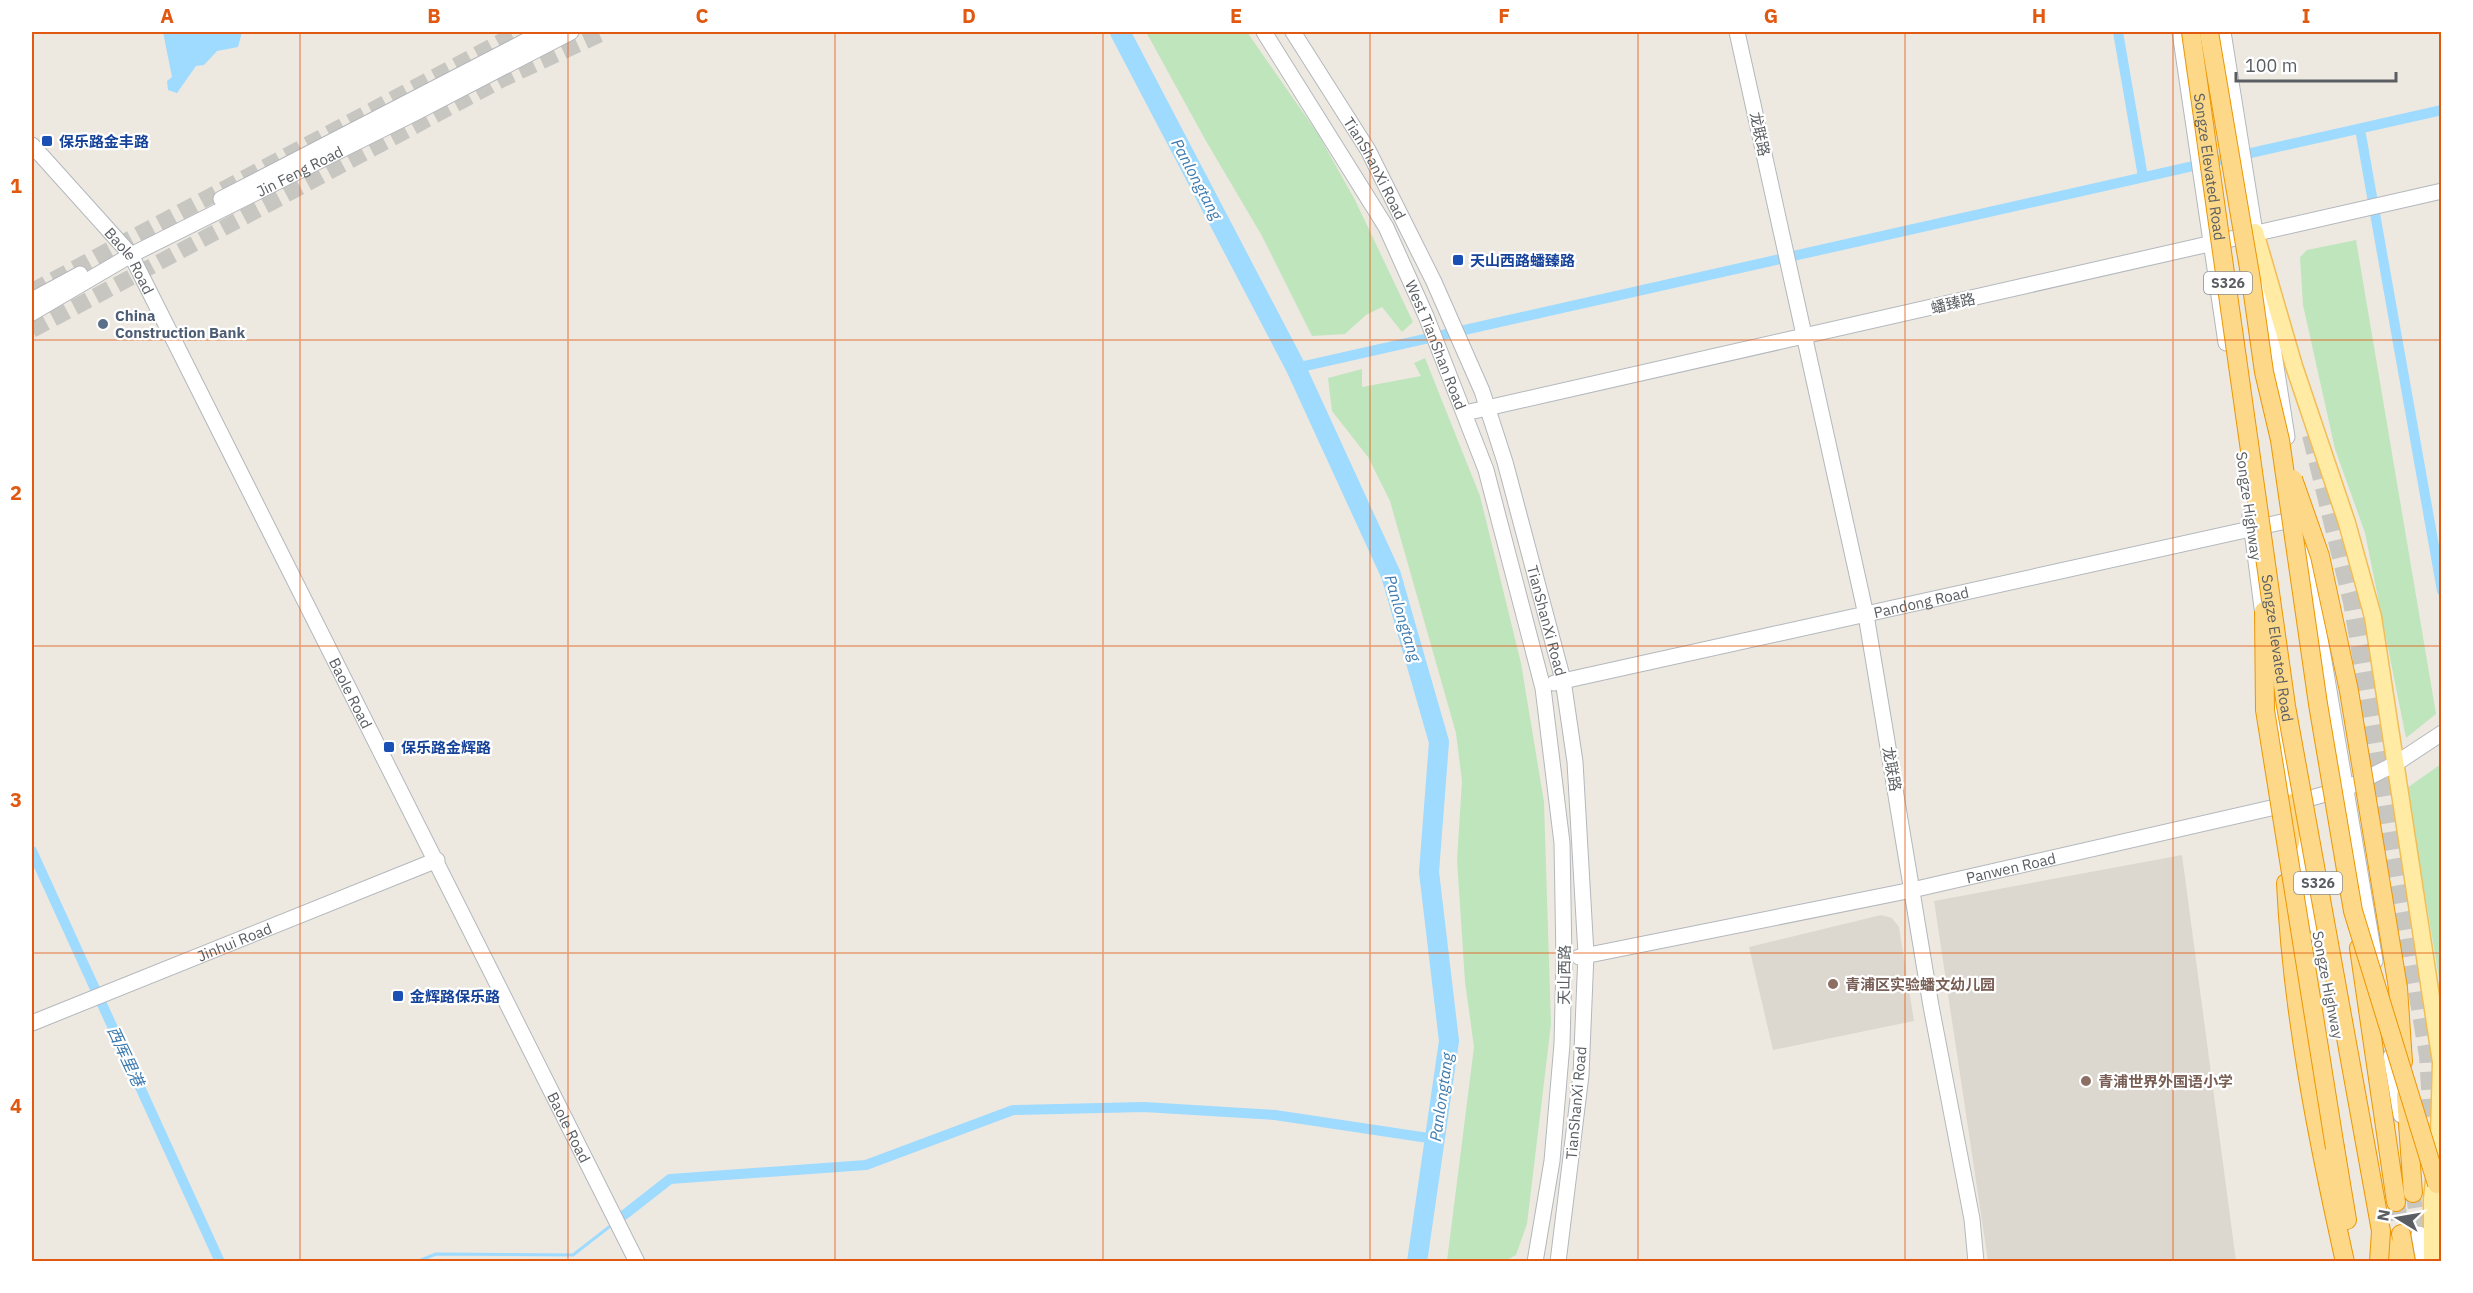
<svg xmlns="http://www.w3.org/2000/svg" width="2473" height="1293" font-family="'IBM Plex Sans','Noto Sans SC',sans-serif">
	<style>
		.education { fill: #ddd8cf }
		.green { fill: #bfe5bd }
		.water { fill: #9fdaff }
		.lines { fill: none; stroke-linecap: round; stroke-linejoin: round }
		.stream { stroke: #9fdaff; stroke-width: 3 }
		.canal { stroke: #9fdaff; stroke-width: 10 }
		.river { stroke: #9fdaff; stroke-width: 20 }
		.secondary-tunnel { stroke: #c8c6c1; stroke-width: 15; stroke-dasharray: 15 8; stroke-linecap: butt }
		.primary-tunnel { stroke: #c8c6c1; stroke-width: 16; stroke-dasharray: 16 8; stroke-linecap: butt }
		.highway-tunnel { stroke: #c8c6c1; stroke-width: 18; stroke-dasharray: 18 9; stroke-linecap: butt }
		.secondary-casing { stroke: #b3b7bc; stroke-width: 17 }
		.primary-casing { stroke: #f1bd56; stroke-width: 19 }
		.highway-casing { stroke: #ed9601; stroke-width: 20 }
		.secondary { stroke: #fff; stroke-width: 15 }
		.primary { stroke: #ffeba4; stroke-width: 16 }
		.highway { stroke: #fcd888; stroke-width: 18 }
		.highway-bridge-casing { stroke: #ed9601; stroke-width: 20; stroke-linecap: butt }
		.highway-bridge { stroke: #fcd888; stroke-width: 18 }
		.grid { fill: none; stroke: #e15910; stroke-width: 1.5; stroke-opacity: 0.55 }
		.transit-dot { fill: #1a4fb4; stroke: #fff; stroke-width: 2 }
		.service-dot { fill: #5c6f8a; stroke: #fff; stroke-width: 2 }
		.education-dot { fill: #8d6e63; stroke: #fff; stroke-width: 2 }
		.labels { text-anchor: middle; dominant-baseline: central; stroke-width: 4.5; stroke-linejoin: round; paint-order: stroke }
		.shield { fill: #fff; stroke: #8c8e91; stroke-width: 1.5 }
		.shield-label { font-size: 14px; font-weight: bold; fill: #5a5e62 }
		.street-label { font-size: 15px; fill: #5a5e62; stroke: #fff }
		.transit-label { font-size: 15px; font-weight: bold; fill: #164399; stroke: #fff; text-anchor: start }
		.service-label { font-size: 15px; font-weight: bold; fill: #4e5e75; stroke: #fff; text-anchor: start }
		.education-label { font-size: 15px; font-weight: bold; fill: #785e54; stroke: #fff; text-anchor: start }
		.water-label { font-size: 16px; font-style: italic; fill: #3d7bb0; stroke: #fff }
		.neatline { fill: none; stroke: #e15910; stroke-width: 2 }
		.grid-label { font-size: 20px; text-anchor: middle; font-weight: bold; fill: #e15910 }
	</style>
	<rect width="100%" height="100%" fill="#ede9e1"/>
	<path class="education" d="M2182 855 2236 1261H1988L1934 901Z
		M1881 915 1892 918 1899 927 1914 1021 1773 1050 1749 947Z"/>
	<path class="green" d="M1146 32H1247L1318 134 1355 200 1413 322 1402 332 1382 307 1366 315 1345 334 1312 336 1262 236 1206 141Z
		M2356 240 2436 714 2406 738 2365 533 2335 449 2303 305 2300 257 2307 250Z
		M1425 358 1480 496 1521 663 1544 802 1551 1024 1527 1224 1516 1255 1505 1261H1447L1474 1047 1465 982 1457 860 1462 781 1456 733 1390 501 1368 457 1332 411 1328 378 1362 369V387L1421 376 1414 363Z
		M2441 764V990L2407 788Z"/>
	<path class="water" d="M163 32H242L238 47 217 51 204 65 196 66 177 93 168 90 167 81 172 77Z"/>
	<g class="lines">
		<path class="stream" d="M416 1262 436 1254 573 1255 609 1227"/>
		<path class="canal" d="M2118 32 2143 177
			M2360 129 2442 591
			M1296 368 2442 110
			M32 851 220 1262
			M624 1215 670 1179 866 1165 1013 1110 1144 1107 1275 1115 1435 1139"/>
		<path class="river" d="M1120 32 1296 368 1391 575 1439 742 1429 872 1449 1041 1417 1262"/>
		<path class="secondary-tunnel" d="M2413 1193 2419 1234"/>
		<path class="primary-tunnel" d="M32 291 519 32
			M32 330 503 79 605 32"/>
		<path class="highway-tunnel" d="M2311 435 2352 602 2428 1056 2433 1134
			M2437 1188 2442 1217
			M2396 1202 2401 1234"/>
		<g class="secondary-casing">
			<g id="secondary">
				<path id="s1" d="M1264 32 1386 227 1426 316 1486 470 1543 688 1562 843 1564 962 1562 1044 1552 1161 1535 1262"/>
				<path id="s2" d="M1293 32 1368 150 1434 282 1482 391 1505 462 1563 680 1575 762 1586 954 1581 1075 1558 1262"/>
				<path d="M1737 32 1866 615 1931 1006 1972 1219 1976 1262"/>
				<path d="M2180 32 2226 343"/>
				<path d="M2223 32 2257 245"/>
				<path id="s3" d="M32 145 131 255 637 1262"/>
				<path d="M221 199 543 32"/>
				<path d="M2262 277 2287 437"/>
				<path d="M32 300 80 274"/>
				<path id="s4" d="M32 313 131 255 415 113 571 32"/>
				<path d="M1465 413 2442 191"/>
				<path d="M2250 515 2264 623"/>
				<path d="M2300 520 2375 961"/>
				<path d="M2272 682 2317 927"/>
				<path id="s5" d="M1554 683 2300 518"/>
				<path id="s6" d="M1579 957 1912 890 2293 803 2347 788 2395 764 2442 733"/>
				<path id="s7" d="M32 1023 437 860"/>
				<path d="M2391 1056 2401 1115"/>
				<path d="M2419 1234 2424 1262"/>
			</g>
		</g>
		<g class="primary-casing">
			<path id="primary" d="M2255 232 2294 366 2347 523 2373 617 2441 1062 2439 1135 2432 1199V1262"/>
		</g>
		<g class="highway-casing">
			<path id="highway" d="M2290 843 2293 803
				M2286 883C2292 1010 2317 1137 2345 1262
				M2359 948 2396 1202
				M2398 988 2403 1062
				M2406 1096 2413 1193
				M2335 1148 2347 1220
				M2381 1233 2390 1262
				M2401 1234 2406 1262"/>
		</g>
		<use href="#secondary" class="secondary"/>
		<use href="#primary" class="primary"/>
		<use href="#highway" class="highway"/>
		<g class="highway-bridge-casing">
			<g id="highway-bridge">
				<path id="s8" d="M2191 32 2286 706 2381 1231 2379 1262"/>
				<path d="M2209 32 2251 280 2264 372 2280 440 2318 704 2353 911 2437 1184"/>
				<path d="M2293 479 2320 556 2349 691 2398 988"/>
				<path d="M2264 611 2265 710 2335 1148"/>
			</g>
		</g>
		<use href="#highway-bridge" class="highway-bridge"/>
	</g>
	<path class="grid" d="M300 32V1262M568 32V1262M835 32V1262M1103 32V1262M1370 32V1262M1638 32V1262M1905 32V1262M2173 32V1262M32 340H2442M32 646H2442M32 953H2442"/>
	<g class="transit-dot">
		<rect x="41" y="135" width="12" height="12" rx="3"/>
		<rect x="1452" y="254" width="12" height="12" rx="3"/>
		<rect x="383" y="741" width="12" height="12" rx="3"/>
		<rect x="392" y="990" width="12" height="12" rx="3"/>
	</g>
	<circle class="service-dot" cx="103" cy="324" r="6"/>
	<g class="education-dot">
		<circle cx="1833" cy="984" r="6"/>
		<circle cx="2086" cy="1081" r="6"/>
	</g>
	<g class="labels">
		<g class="shield">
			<rect x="2204" y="272" width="48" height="22" rx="4.5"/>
			<rect x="2294" y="872" width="48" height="22" rx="4.5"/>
		</g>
		<g class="shield-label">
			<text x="2228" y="283">S326</text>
			<text x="2318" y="883">S326</text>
		</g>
		<g class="street-label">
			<text transform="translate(1760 134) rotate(78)">龙联路</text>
			<text stroke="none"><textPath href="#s8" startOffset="136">Songze Elevated Road</textPath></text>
			<text stroke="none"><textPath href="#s2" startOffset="159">TianShanXi Road</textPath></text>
			<text stroke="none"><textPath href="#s4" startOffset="303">Jin Feng Road</textPath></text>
			<text stroke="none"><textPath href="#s3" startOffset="152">Baole Road</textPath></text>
			<text transform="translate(1953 303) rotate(-13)">蟠臻路</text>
			<text stroke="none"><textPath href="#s1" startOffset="358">West TianShan Road</textPath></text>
			<text transform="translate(2249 506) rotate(82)">Songze Highway</text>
			<text stroke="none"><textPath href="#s5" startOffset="376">Pandong Road</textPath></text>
			<text stroke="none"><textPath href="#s2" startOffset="645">TianShanXi Road</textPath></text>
			<text stroke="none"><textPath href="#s8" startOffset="622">Songze Elevated Road</textPath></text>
			<text stroke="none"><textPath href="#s3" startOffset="638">Baole Road</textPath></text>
			<text transform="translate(1892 769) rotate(80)">龙联路</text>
			<text stroke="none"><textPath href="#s6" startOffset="441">Panwen Road</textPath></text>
			<text stroke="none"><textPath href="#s7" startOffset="218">Jinhui Road</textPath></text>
			<text transform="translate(1564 975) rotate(-89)">天山西路</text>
			<text transform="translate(2328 985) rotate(79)">Songze Highway</text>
			<text transform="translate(1576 1103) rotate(-85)">TianShanXi Road</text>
			<text stroke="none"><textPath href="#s3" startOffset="1124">Baole Road</textPath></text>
		</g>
		<g class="transit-label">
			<text x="59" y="141">保乐路金丰路</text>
			<text x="1470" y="260">天山西路蟠臻路</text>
			<text x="401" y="747">保乐路金辉路</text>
			<text x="410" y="996">金辉路保乐路</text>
		</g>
		<g class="service-label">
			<text x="115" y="315">China<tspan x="115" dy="17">Construction Bank</tspan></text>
		</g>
		<g class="education-label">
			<text x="1845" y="984">青浦区实验蟠文幼儿园</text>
			<text x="2098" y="1081">青浦世界外国语小学</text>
		</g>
		<g class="water-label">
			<text transform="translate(1197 179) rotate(62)">Panlongtang</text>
			<text transform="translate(1403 618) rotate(73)">Panlongtang</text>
			<text transform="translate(126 1056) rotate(65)">西厍里港</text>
			<text transform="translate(1441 1097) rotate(-82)">Panlongtang</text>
		</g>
	</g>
	<rect width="2473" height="1293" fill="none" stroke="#ffffff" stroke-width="66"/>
	<g transform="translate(2398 1218) rotate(281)" stroke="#ffffff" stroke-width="4.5" paint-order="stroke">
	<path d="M0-4.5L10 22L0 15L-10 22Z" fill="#5a5e62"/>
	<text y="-9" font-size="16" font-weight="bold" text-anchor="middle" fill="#5a5e62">N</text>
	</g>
	<path d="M2236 72v9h160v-9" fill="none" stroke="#5a5e62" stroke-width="3"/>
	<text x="2245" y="72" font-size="18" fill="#5a5e62" stroke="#ffffff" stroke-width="4.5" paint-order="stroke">100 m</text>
	<rect x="33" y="33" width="2407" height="1227" class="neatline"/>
	<g class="grid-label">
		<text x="167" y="23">A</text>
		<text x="434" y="23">B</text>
		<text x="702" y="23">C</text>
		<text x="969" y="23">D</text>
		<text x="1236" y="23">E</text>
		<text x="1504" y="23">F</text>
		<text x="1771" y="23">G</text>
		<text x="2039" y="23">H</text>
		<text x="2306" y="23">I</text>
		<text x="16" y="193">1</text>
		<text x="16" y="500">2</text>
		<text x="16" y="807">3</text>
		<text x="16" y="1113">4</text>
	</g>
</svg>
